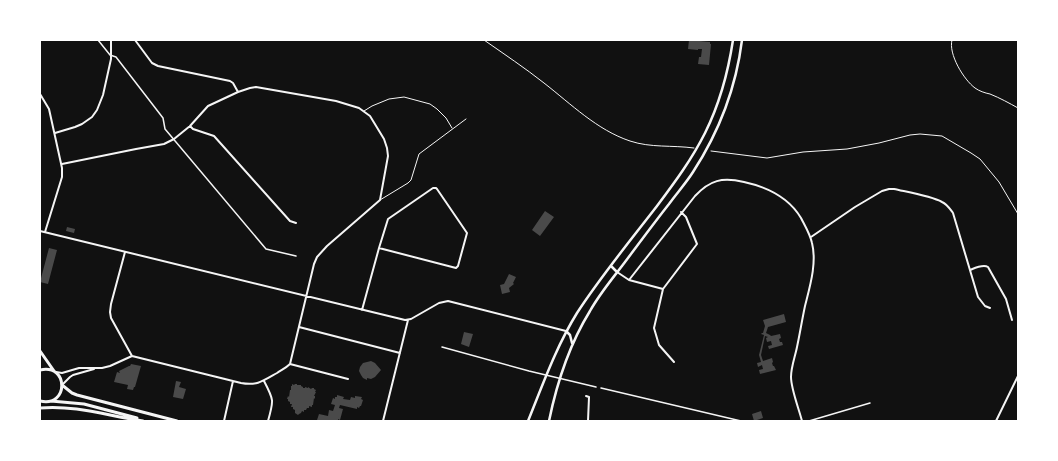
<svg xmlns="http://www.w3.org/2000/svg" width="1058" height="461" font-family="'Exo 2',sans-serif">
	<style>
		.building { fill: #4a4a4a }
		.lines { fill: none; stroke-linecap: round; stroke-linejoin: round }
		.path { stroke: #f5f5f5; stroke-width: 1 }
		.service { stroke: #f5f5f5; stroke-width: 1 }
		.pedestrian { stroke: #f5f5f5; stroke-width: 1.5 }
		.minor { stroke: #f5f5f5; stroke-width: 2 }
		.secondary { stroke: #f5f5f5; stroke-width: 2.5 }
		.primary { stroke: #f5f5f5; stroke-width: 3 }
	</style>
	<rect width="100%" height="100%" fill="#111"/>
	<path class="building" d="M689 40 710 42V44H711L709 65 698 64 699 57H701L702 49H698V50L688 49Z
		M545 211 554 217 540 236 532 230Z
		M67 227 75 229 74 233 66 231Z
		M49 248 57 250 48 284 40 282Z
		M509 274 516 277 513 283 514 284 509 288 510 292 502 294 500 285 504 284Z
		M784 314 786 322 768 327 766 333 770 335 771 336 780 334 781 338 779 339 780 342H782L783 345 769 349 768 346 772 345 771 341 767 342 766 338 768 337 765 336 761 355 763 361 772 358 773 362 772 363 773 366H774L776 370 760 374 759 370 763 369 762 365 758 367 757 363 761 362 759 355 764 335 761 334 762 333H763L765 326 763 320Z
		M464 332 473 334 469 347 461 344Z
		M371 361 375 363 381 370 375 377 371 379 367 378V380L363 378 361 375 359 371 360 367 363 363Z
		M131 364 141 366 135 387H134L133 390 127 389 128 385 114 382 117 372 120 373 119 371 129 366H130Z
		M176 381 181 382 179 387 186 389 183 399 173 397Z
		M292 384 294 385 295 384H297V385H301V386L303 387V388H305V387L308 388V387L311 389 312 388H314V389L316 390 315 392H316L314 396H315V399L314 398 313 405H312V407L309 406V408H307L306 410H304V412L302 411 301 413 299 414 298 415 295 413V410L293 409V407H291L292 404H290V402L288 401V399H287L288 396 289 397 290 390H291V386H292Z
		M337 395 344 397 343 399 350 400 351 397 355 398V396L362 397 361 399 363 400 361 406H360L359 408 357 407V409L340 405 339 408 343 409 340 420 338 419V421H319L317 420 319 414 328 416 329 410 333 411 335 405 331 404 333 398 335 399V397H337Z
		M761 411 763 418 754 421 752 414Z"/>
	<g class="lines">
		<path class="path" d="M484 40C504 54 525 68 544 83 571 104 597 130 630 141 651 148 672 145 694 148
			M711 151 767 158 803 152 847 149 879 143 910 135 920 134 942 136 971 153 980 159 999 182 1018 214"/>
		<path class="service" d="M952 40C948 54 964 80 975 88 979 91 985 93 990 94 1000 98 1009 103 1018 108
			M364 111 372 106 389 99 404 97 430 104 437 109 446 118 452 128
			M380 200 408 183 411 180 419 154 466 119"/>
		<path class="pedestrian" d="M98 40 110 55 116 57 163 118 165 129 266 249 296 256
			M442 347 529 371 596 387
			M601 388 741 421
			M809 421 870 403"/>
		<path class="minor" d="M135 40 152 63 158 66 230 81 233 83 238 92
			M40 94 49 109 62 168V177L45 232
			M190 126 193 129 214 136 290 221 296 223
			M55 133 75 127 82 124 92 117 97 110 103 95 111 59V40
			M62 164 136 149 164 144 174 139 190 126 208 106 238 92 250 88 256 87 336 101 359 108 370 116 384 139 387 148 388 156 380 200 327 246 317 257 314 264 290 364C286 368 281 370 277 373 263 381 257 386 241 383L132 356 111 318 110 312 111 304 125 252
			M433 188H436L437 189 467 233 458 266 456 268 379 248 388 219Z
			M40 231 405 320 411 319 439 303 448 301 566 331
			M811 237 855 207 882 191 889 189H894C907 192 931 196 942 202 947 204 950 209 953 213L978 297 985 306 990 308
			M970 270C975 268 983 264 988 267L1006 299 1012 320
			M617 272 629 280 663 289
			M629 280 695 196C710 180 722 177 744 182 767 187 789 198 801 218 805 226 810 234 812 243 817 263 810 286 805 306 802 320 800 333 797 347 795 357 791 367 791 377 791 389 799 409 802 421
			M362 310 379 248
			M299 327 400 353
			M674 362 659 345 654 328 663 289 697 244 686 217 681 212
			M290 364 348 379
			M56 372 62 373 79 368H102L110 366 132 356
			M264 381C274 400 274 400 268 421
			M62 385 70 377 73 375 94 369
			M586 396 589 397 588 421
			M224 421 233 381
			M383 421 408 320
			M996 421 1018 376"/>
		<path class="secondary" d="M611 266 617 272
			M566 331 570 335 572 343
			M528 421C543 384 556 347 577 313 601 276 630 241 657 206 675 182 692 159 705 133 720 103 728 73 733 40
			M549 421C557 382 569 345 590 311 600 293 613 278 625 262 640 242 654 223 669 204 677 193 686 183 693 172 719 132 736 88 742 40"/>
		<path class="primary" d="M40 351 54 371
			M40 370C69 363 69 408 40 401
			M62 385 72 393 77 395 177 421
			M51 401 84 404 137 418
			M40 408C77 405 108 416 143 421"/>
	</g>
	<rect width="1058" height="461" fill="none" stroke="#ffffff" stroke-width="82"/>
</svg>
